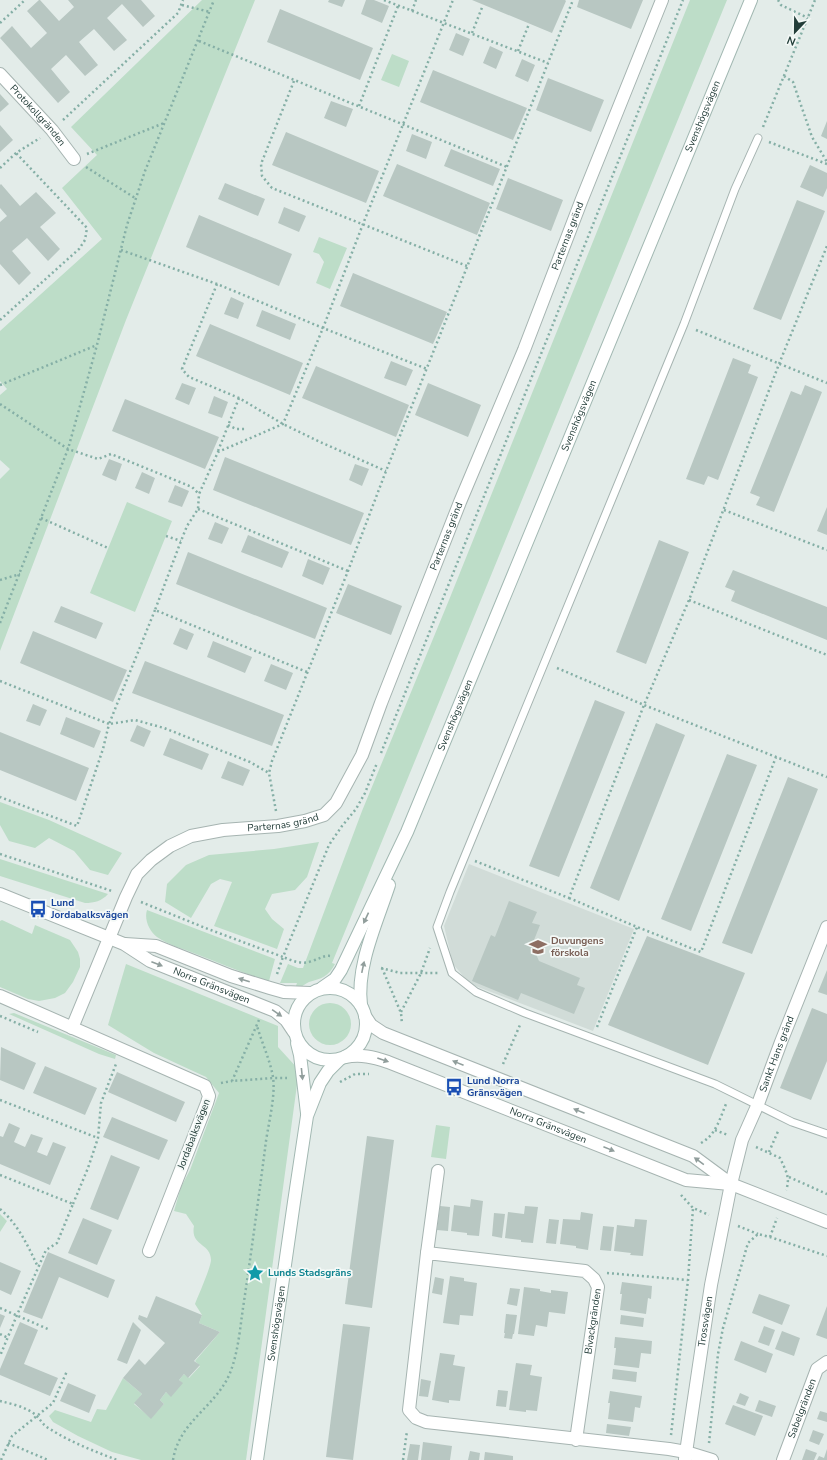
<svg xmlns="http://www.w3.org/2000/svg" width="827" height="1460" font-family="'Nunito Sans',sans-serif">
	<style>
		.built { fill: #d1dcd8 }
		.green { fill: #bdddc8 }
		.building { fill: #b8c7c2 }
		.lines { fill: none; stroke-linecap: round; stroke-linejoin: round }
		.service-casing { stroke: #a6b4b1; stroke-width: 9 }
		.minor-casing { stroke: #a6b4b1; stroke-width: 14 }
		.tertiary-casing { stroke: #a6b4b1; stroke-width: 14 }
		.secondary-casing { stroke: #a2b8b2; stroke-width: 14 }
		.path { stroke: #85afa6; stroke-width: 2.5; stroke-dasharray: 2 3; stroke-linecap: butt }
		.service { stroke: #fff; stroke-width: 7 }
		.minor { stroke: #fff; stroke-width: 12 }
		.tertiary { stroke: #fff; stroke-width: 12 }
		.secondary { stroke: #fff; stroke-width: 12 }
		.oneway { fill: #919e9c }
		.labels { text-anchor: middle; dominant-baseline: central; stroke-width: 3.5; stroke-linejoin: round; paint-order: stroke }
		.street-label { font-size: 10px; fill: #233d39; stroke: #f4f9f7 }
		.transit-label { font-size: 10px; font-weight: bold; fill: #164399; stroke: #f4f9f7; text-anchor: start }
		.education-label { font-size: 10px; font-weight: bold; fill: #785e54; stroke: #f4f9f7; text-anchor: start }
		.culture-label { font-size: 10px; font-weight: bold; fill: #0d838f; stroke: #f4f9f7; text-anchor: start }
	</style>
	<rect width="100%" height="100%" fill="#e3ece9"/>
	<path class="built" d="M469 864 634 929 593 1031 470 984 453 964 444 926Z"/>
	<path class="green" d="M202 0H255L126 320 0 651V479L10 469 0 460V395L7 389 0 381V331L102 239 62 188 97 155 71 127Z
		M690 0H727L332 963 335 964C329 976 321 979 309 982 304 984 298 990 293 994L297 983H280L288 964 298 968H303L362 811 449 600Z
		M392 54 409 61 399 87 381 80Z
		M319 237 347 248 330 289 316 283 324 262 319 254 313 252Z
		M127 502 172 521 135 612 90 593Z
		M0 802 49 820 122 853 108 875 90 870 74 851 49 838 35 848 9 841 0 825Z
		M319 842 307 877 295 890 272 894 265 909 272 919 284 929 277 949 214 926 232 882 220 879 211 884 191 918 165 902 167 884 186 865 209 855 274 849Z
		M0 859 108 894C102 901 94 903 85 903L0 876Z
		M147 910 275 959 269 981C244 974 220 963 196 954 184 949 168 945 157 937 149 931 144 919 147 910Z
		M2 920 32 934 35 925 70 940 78 952 80 959V967L73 982 65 993 55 998 39 1001 28 999 0 987V921Z
		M126 964 278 1026V1047L299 1070 246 1460H141L112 1452 78 1436 53 1422 49 1416 55 1410 91 1422 97 1409 106 1410 123 1378 142 1394 134 1404 151 1418 164 1404 160 1400 166 1392 171 1396 182 1383 179 1380 184 1374 189 1378 200 1366 195 1361 220 1332 199 1323 202 1315 195 1304C198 1296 211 1267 211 1260 211 1243 190 1246 194 1226L186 1214 174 1211 181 1187 190 1170 219 1093 206 1077 154 1053 108 1025Z
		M309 1024a21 21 0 1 1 42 0a21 21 0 1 1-42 0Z
		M14 1013 116 1055 115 1059 99 1054 9 1014Z
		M436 1125 450 1127 446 1159 431 1157Z
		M0 1214 7 1221 0 1232Z"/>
	<path class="building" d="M39 0H40L59 21 74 7 68 0H141L155 16 143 27 122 4 107 18 127 40 114 51 94 29 79 42 98 65 85 76 66 55 51 69 70 92 58 103 0 38 12 26 31 48 47 33 27 11Z
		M329 0H345L342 7 328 2Z
		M366 0H374L389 6 382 23 361 14Z
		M472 0H565L566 1 552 33Z
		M579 0H643L631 29 577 7Z
		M280 9 373 48 360 80 267 42Z
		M456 33 470 39 463 56 449 50Z
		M490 46 503 52 496 69 483 63Z
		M522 59 535 65 528 82 515 76Z
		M433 70 527 108 513 140 420 102Z
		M548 78 604 100 591 132 536 110Z
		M0 94 9 104 0 112Z
		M331 101 353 109 346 127 324 118Z
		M827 121V139L821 136Z
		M0 125 13 140 0 152Z
		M286 132 379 171 366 203 272 165Z
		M412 134 432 142 426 159 406 151Z
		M451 149 500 169 493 186 444 166Z
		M397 164 490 203 477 235 383 196Z
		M810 165 827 173V188L823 197 800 187Z
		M508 178 563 200 551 231 496 209Z
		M225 183 265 199 258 216 218 199Z
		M1 184 20 206 36 192 56 213 40 227 60 249 48 261 27 238 12 251 31 273 19 285 0 264V222L7 216 0 208V185Z
		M797 200 825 211 781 320 753 309Z
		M284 207 306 216 299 232 278 223Z
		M199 215 292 254 279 286 186 247Z
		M353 273 447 312 433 344 340 306Z
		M231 297 244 303 238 319 224 314Z
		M262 310 296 324 290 340 256 326Z
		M210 324 303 363 290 395 196 356Z
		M733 358 751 365 748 373 758 377 718 480 708 476 704 485 686 479Z
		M391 361 413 370 406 386 384 378Z
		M316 366 409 405 396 437 302 398Z
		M182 383 196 388 189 405 175 399Z
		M428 383 481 405 468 437 415 415Z
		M805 385 822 392 774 512 756 505 760 497 750 493 791 391 801 395Z
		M214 396 228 402 222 418 208 413Z
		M125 399 219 437 205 469 112 431Z
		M225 457 364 513 351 545 213 490Z
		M109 459 122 464 116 481 102 475Z
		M355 464 369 469 362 486 349 480Z
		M142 472 155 478 149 494 135 488Z
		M175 485 189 491 182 507 168 502Z
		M827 507V535L817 531Z
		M215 522 229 528 222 544 208 539Z
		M248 535 289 552 282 568 241 552Z
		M659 540 689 552 646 664 616 652Z
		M188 552 327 608 315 639 176 584Z
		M308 559 330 568 323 585 302 576Z
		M733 570 827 607V640L731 601 735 591 725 587Z
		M348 584 402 606 391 635 336 613Z
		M61 606 103 623 96 639 54 622Z
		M180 628 194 634 187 650 173 644Z
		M33 631 127 670 113 702 20 663Z
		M213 641 252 657 245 673 207 657Z
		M145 661 284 715 272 746 132 693Z
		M271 664 293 673 286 690 264 681Z
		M595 700 625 712 559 877 529 866Z
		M33 704 47 710 40 726 26 721Z
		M66 717 101 731 94 748 60 734Z
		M656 723 685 735 619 901 590 888Z
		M137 725 151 731 144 747 130 741Z
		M0 732 89 768 76 801 0 770Z
		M170 738 209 754 202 770 163 755Z
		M727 754 757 765 691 931 661 919Z
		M228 761 250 770 243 786 221 778Z
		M788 777 818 789 752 954 722 943Z
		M509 901 537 912 532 923 540 925 532 945 539 961 580 978 577 985 585 988 574 1014 521 993 518 1000 472 981 491 935 495 937Z
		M647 936 745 973 708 1065 608 1025Z
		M827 970V995L818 992Z
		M812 1008 827 1014V1061L811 1100 780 1088Z
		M1 1047 36 1063 24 1090 0 1080Z
		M45 1066 97 1088 85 1115 33 1093Z
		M117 1072 185 1102 176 1122 108 1092Z
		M112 1117 168 1140 159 1160 103 1137Z
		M9 1123 20 1128 14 1142 25 1147 31 1134 43 1138 37 1152 47 1156 53 1142 66 1147 50 1185 0 1164V1136L3 1137Z
		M367 1136 394 1140 372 1308 345 1304Z
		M111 1155 140 1167 118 1220 90 1209Z
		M471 1199 483 1201 479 1236 467 1235V1233L451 1231 454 1205 470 1207Z
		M440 1206 450 1207 448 1231 437 1230Z
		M525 1206 538 1207 533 1243 521 1242V1240L505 1238 508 1212 524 1214Z
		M581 1212 593 1214 588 1250 576 1248V1246L560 1244 563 1219 580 1220Z
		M494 1213 505 1214 502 1238 492 1236Z
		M83 1218 112 1230 97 1265 68 1253Z
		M549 1219 559 1220 556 1244 546 1243Z
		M635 1219 647 1220 643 1256 630 1255 631 1253 614 1251 617 1225 634 1227Z
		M603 1226 614 1227 611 1251 600 1250Z
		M48 1252 115 1280 108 1298 59 1277 42 1319 23 1312Z
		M0 1262 21 1271 11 1295 0 1290Z
		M450 1276 464 1278V1281L477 1283 473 1316 460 1315 459 1325 443 1323Z
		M435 1277 444 1279 442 1295 432 1293Z
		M622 1282 652 1286 651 1299 648 1298 646 1314 620 1310 622 1294H620Z
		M524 1287 540 1289V1291L551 1293V1290L568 1292 565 1314 549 1312 547 1327 536 1325 534 1336 518 1334Z
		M510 1288 520 1289 517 1306 507 1304Z
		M759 1294 790 1305 782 1325 752 1313Z
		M156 1296 202 1315 199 1323 220 1332 194 1361 200 1365 188 1378 184 1374 179 1380 183 1383 171 1397 166 1392 160 1400 164 1404 151 1419 134 1403 142 1394 123 1378 139 1359 145 1365 165 1343 138 1319 139 1315 147 1318Z
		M827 1306V1339L816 1335Z
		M0 1314 5 1316 0 1328Z
		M506 1314 517 1315 514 1334H513L512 1339 504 1338 505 1333H504Z
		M621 1315 644 1318 643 1327 620 1324Z
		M20 1322 38 1330 24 1364 58 1378 50 1396 0 1375V1369Z
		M133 1322 141 1330 127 1364 117 1360Z
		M343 1324 370 1327 353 1460 326 1457Z
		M764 1326 775 1330 769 1346 758 1342Z
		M782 1331 800 1338 794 1356 775 1349Z
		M615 1337 652 1341 651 1354 641 1353 639 1368 614 1365 616 1348H614Z
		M741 1341 773 1354 766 1373 734 1360Z
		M440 1353 455 1355 453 1365 465 1367 460 1401 449 1400V1403L432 1400Z
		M516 1363 532 1365 530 1375 542 1377 537 1411 526 1410V1412L509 1410Z
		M613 1369 637 1372 636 1382 612 1379Z
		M421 1379 431 1381 428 1397 419 1396Z
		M68 1383 96 1395 89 1413 60 1401Z
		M498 1390 508 1391 506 1407 496 1406Z
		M610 1391 642 1396 640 1408 635 1407 633 1422 608 1419 610 1403H608Z
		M740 1393 749 1397 745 1406 736 1403Z
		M759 1400 776 1406 772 1417 755 1411Z
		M733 1405 763 1416 755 1436 725 1424Z
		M820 1411 827 1413V1422L817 1419Z
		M607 1424 631 1427 629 1436 606 1433Z
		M813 1430 824 1434 819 1445 809 1441Z
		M423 1442 452 1446 450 1460H421Z
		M410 1444 420 1445 418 1460H407Z
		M806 1449 817 1453 814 1460H802Z
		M827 1449V1460H817L819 1456 824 1458Z
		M470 1451 480 1453 479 1460H468Z
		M485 1452 513 1456V1460H484Z"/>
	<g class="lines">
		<g class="service-casing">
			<path id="service" d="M758 138 735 189 684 324 450 892 437 927 452 973 476 992 525 1013 715 1084 792 1122 827 1134"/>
		</g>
		<g class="minor-casing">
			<g id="minor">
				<path id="s1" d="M0 74 52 130 74 159"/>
				<path d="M0 996 205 1086 209 1096 207 1103 149 1251"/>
				<path id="s2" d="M72 1028 126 897 137 874 151 860 170 846 191 836 223 830 278 826 305 821 324 815 336 803 362 755 381 703 460 502 524 350 582 199 662 0"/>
				<path d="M427 1253 438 1171"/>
				<path id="s3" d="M576 1440 598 1287 594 1279 585 1271 427 1253 409 1410 416 1418 426 1422 669 1449 686 1452 712 1460"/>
				<path id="s4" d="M685 1459 711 1285 731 1184 742 1140 758 1104 781 1042 827 927"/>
				<path id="s5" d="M783 1460 817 1369 827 1362"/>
			</g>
		</g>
		<g class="tertiary-casing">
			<g id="tertiary">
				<path id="s6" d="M0 894 124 944 150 961 275 1011 286 1020 294 1032"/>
				<path d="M125 944 156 946 231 976 270 988 284 992 310 993"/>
				<path d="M365 1016 371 1025 383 1033 693 1156 731 1184 827 1222"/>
				<path id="s7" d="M345 1057C361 1054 373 1057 388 1062L686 1180 730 1184"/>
			</g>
		</g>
		<g class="secondary-casing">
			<g id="secondary">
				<circle cx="330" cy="1024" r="36"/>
				<path id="s8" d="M322 988 335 979 341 970 407 832 751 0"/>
				<path d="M361 1005C356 966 377 922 389 885"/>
				<path d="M297 1043 300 1055 307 1113"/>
				<path id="s9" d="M257 1460 294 1202 307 1116 320 1083 328 1071 340 1059"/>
			</g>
		</g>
		<path class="path" d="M384 0 548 63
			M778 0 781 5 808 18
			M182 5 210 12
			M412 11 416 0
			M0 23 25 0
			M472 33 483 5
			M199 41 507 167
			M518 51 529 24
			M784 76 793 82 812 137 827 162
			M294 81 261 164 262 176 272 188 467 266
			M359 106 398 6
			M63 120 178 13 183 0
			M763 127 815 0
			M769 142 827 164
			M87 154 164 123
			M86 167 135 198
			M0 168 16 153 40 138
			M121 250 217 284 323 328 427 369
			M217 284 182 369 189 377 239 398 283 424 320 442 386 471
			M0 320 79 249 85 240 87 228 16 153
			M696 330 827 383
			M0 385 97 345
			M0 404 68 449 98 459 111 454 192 487 199 494
			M228 425 236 429H245
			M218 451 239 398
			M198 509 348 571
			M724 510 827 550
			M41 518 108 548
			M166 536 181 541
			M0 580 20 574
			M689 600 827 655
			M155 610 109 724 135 720 164 728 250 762 269 773
			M0 623 68 449 97 345 127 225 145 171 214 0
			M557 668 644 705 827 777
			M307 672 155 610 181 541 187 526 198 509 199 494 218 452 283 424 323 328 363 224 453 0
			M0 681 109 724 103 749 77 826 0 797
			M381 753 683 0
			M276 811 269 773 272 761 348 571 386 471 573 0
			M0 854 112 891
			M475 861 569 898 644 705 689 600 779 364 827 246
			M569 898 637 927 701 952 776 757
			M141 902 208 929 283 957 329 845 342 826 356 809 365 793 377 763
			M381 968 400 973H439
			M382 968 401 1013 402 1024
			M277 974 283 957C293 961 302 965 312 961 319 959 324 955 331 956
			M401 1012 421 973 430 948
			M0 1016 38 1032
			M259 1020 232 1081 273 1078H287
			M597 1027 637 927
			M503 1064 520 1025
			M340 1082 355 1074H369
			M221 1083 232 1081
			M0 1100 98 1138
			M715 1130 728 1135
			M701 1143C716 1135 720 1118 726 1104
			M756 1147 780 1158C785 1169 791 1178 786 1190
			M769 1152 779 1129
			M0 1175 73 1204 57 1243 46 1250 17 1315 0 1356
			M789 1177 827 1194
			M681 1195 693 1208 709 1215
			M73 1204 88 1168 98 1138 101 1103 116 1064
			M0 1209C18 1224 28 1246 38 1267
			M738 1226 758 1234
			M770 1237 777 1218
			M607 1273 688 1280
			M0 1308 50 1330
			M0 1334 8 1338
			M0 1401C12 1404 27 1407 37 1416 41 1421 44 1426 50 1429 70 1442 94 1451 117 1460
			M671 1435 688 1280 693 1208
			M8 1443 48 1460
			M709 1443 718 1354 723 1328 748 1243 758 1234 770 1237 827 1256
			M1 1460 12 1436 53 1403 67 1371
			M173 1460C179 1421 216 1407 230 1373 238 1353 240 1329 243 1308 251 1255 258 1202 265 1149 267 1128 276 1098 273 1077 270 1060 262 1043 257 1026
			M403 1460 407 1431"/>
		<use href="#service" class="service"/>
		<use href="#minor" class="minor"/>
		<use href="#tertiary" class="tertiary"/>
		<use href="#secondary" class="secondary"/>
	</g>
	<defs><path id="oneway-solid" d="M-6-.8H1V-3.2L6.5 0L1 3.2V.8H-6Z"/></defs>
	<g class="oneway">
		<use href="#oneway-solid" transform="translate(366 918) rotate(115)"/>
		<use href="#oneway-solid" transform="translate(157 964) rotate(21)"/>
		<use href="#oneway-solid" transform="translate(363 967) rotate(-78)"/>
		<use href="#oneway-solid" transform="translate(244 980) rotate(-163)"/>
		<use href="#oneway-solid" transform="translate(277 1013) rotate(35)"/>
		<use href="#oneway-solid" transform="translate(383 1060) rotate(19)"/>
		<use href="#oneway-solid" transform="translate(458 1063) rotate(-158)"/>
		<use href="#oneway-solid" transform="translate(302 1074) rotate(84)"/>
		<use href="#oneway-solid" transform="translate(579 1111) rotate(-158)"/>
		<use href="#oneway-solid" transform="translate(609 1149) rotate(22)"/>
		<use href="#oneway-solid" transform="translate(699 1161) rotate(-144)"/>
	</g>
	<defs>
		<g id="bus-bare" transform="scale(1.38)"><path d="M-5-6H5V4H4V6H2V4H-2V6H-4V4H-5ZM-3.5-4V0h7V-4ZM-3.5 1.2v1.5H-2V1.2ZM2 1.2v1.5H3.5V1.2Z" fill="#1a4fb4" stroke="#f4f9f7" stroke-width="2.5" paint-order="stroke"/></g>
		<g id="school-bare" transform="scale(1.38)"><path d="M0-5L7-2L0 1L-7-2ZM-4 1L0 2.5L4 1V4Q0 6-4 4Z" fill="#8d6e63" stroke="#f4f9f7" stroke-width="2.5" paint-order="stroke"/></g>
		<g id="sight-bare" transform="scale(1.38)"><path d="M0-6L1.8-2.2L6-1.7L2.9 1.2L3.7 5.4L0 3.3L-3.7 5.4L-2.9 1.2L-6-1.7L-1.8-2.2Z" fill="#0f9aa8" stroke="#f4f9f7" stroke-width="2.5" paint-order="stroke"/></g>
	</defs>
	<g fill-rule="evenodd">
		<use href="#bus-bare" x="38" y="909"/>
		<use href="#school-bare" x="538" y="947"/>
		<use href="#bus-bare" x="454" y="1087"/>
		<use href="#sight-bare" x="255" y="1273"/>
	</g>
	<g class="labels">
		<g class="street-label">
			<text stroke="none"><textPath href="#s1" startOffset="56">Protokollgränden</textPath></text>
			<text stroke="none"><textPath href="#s8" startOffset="954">Svenshögsvägen</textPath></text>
			<text stroke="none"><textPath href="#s2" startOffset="999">Parternas gränd</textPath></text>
			<text stroke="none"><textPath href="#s8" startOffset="630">Svenshögsvägen</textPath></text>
			<text stroke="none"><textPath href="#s2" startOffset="675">Parternas gränd</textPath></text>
			<text stroke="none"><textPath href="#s8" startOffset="306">Svenshögsvägen</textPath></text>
			<text stroke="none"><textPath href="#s2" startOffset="327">Parternas gränd</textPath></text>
			<text stroke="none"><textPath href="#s6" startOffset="231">Norra Gränsvägen</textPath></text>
			<text stroke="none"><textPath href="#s4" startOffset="417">Sankt Hans gränd</textPath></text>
			<text stroke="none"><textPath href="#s7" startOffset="216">Norra Gränsvägen</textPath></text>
			<text transform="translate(194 1134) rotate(-69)">Jordabalksvägen</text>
			<text stroke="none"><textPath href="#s4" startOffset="139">Trossvägen</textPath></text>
			<text stroke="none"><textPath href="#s3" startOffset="120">Bivackgränden</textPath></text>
			<text stroke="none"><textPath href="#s9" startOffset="138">Svenshögsvägen</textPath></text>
			<text stroke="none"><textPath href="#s5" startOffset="55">Sabelgränden</textPath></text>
		</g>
		<g class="transit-label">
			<text x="51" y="903">Lund<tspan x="51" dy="12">Jordabalksvägen</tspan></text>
			<text x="467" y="1081">Lund Norra<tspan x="467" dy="12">Gränsvägen</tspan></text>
		</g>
		<g class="education-label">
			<text x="551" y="941">Duvungens<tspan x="551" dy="12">förskola</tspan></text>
		</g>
		<g class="culture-label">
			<text x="268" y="1273">Lunds Stadsgräns</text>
		</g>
	</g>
	<g transform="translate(795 32) rotate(202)" stroke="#f4f9f7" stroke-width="3" paint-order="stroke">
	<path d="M0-3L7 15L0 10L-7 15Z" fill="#233d39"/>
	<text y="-6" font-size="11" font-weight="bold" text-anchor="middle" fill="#233d39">N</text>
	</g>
</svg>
